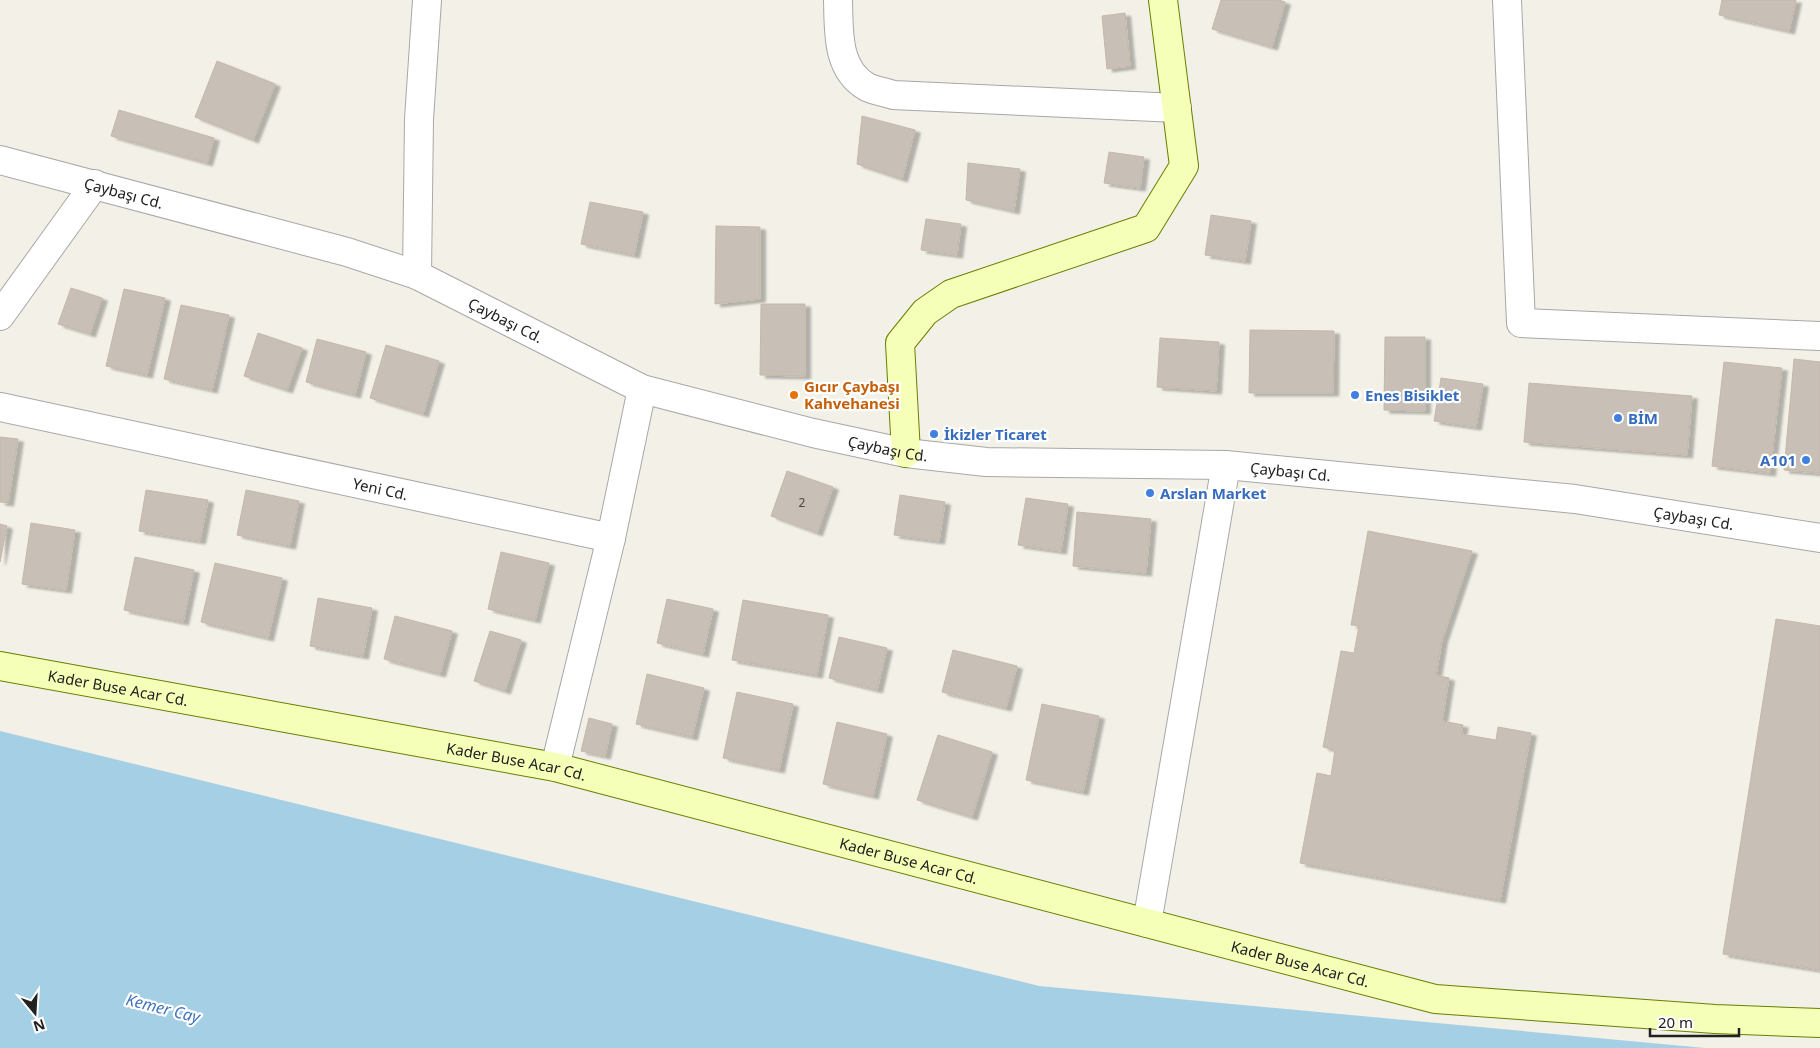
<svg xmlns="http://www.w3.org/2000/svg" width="1820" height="1048" font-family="'Noto Sans',sans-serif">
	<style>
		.water { fill: #a4cfe4 }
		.building { fill: #c8bfb6; stroke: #c6b8a8; filter: url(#shadow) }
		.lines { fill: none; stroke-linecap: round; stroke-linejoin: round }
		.street-casing { stroke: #a8a8a8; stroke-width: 30 }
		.secondary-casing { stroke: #678000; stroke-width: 30 }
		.street { stroke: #fff; stroke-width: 28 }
		.secondary { stroke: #f5ffb8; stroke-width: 28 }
		.food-dot { fill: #e8710a; stroke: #fff; stroke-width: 2 }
		.shop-dot { fill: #3f7fe0; stroke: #fff; stroke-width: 2 }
		.labels { text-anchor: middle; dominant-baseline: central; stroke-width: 4.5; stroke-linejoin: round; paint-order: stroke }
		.number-label { font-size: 12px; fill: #4b4846 }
		.street-label { font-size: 15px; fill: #212121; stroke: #fff }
		.food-label { font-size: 15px; font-weight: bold; fill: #c56008; stroke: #fff; text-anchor: start }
		.shop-label { font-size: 15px; font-weight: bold; fill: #366cbe; stroke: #fff; text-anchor: start }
		.water-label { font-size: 16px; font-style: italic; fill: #4274bc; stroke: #fff }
	</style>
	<defs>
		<filter id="shadow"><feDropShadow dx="5.5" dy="3" stdDeviation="1" flood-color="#0004"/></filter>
	</defs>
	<rect width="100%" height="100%" fill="#f2f0e7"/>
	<path class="water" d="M0 731 1039 986 1705 1048H0Z"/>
	<path class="building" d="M1221 0H1279L1285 2 1272 47 1212 29Z
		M1722 0H1796L1789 31 1719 15Z
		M1125 13 1130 66 1107 69 1102 16Z
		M217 61 275 84 253 140 195 117Z
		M119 110 214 138 207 163 111 136Z
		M862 116 915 130 902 179 857 164Z
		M1109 152 1144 157 1140 188 1104 183Z
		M968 163 1020 169 1014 211 966 200Z
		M590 202 643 212 634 255 581 244Z
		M1211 215 1251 221 1245 261 1205 255Z
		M926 219 961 224 957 255 921 250Z
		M716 226 760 227V299L715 304Z
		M71 288 102 298 90 334 58 324Z
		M124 289 165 298 147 375 106 366Z
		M761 304H805V376L760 375Z
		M181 305 229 315 212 390 164 379Z
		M1250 330 1334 331 1333 393H1249Z
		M258 333 302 348 287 390 244 376Z
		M1385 337H1425V411L1384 410Z
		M1160 338 1219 342 1216 391 1157 387Z
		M317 339 366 352 355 395 306 382Z
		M386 345 439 361 423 414 370 398Z
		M1794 359 1820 362V473L1784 470Z
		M1724 362 1782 368 1770 473 1712 466Z
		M1441 378 1483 384 1476 427 1434 421Z
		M1529 383 1692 396 1687 455 1524 442Z
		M0 437 18 439 8 503 0 502Z
		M787 471 833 487 817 533 771 516Z
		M146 490 208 500 200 541 139 531Z
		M246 490 299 501 290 546 237 535Z
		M900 495 945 502 939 541 894 535Z
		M1026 498 1068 504 1061 551 1018 545Z
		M1077 512 1151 519 1146 573 1073 566Z
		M31 523 75 530 66 590 22 584Z
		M0 524 7 526 0 562Z
		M1368 531 1472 551 1442 640 1436 675 1449 678 1442 721 1463 725 1461 734 1496 740 1498 727 1531 733 1500 900 1300 863 1317 773 1331 776 1335 750 1323 747 1341 651 1354 653 1359 626 1351 625Z
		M501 552 549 563 535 620 488 609Z
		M135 557 194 570 183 622 124 610Z
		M215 563 282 578 268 638 201 622Z
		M318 598 372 608 363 656 310 646Z
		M667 599 713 609 703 654 657 643Z
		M743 600 828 615 817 675 732 660Z
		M395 616 452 631 440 674 384 659Z
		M1776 619 1820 626V970L1723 954Z
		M490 631 521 640 505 691 474 681Z
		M839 637 887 648 877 690 829 678Z
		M953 650 1017 666 1006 708 942 692Z
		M647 674 704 688 692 737 636 724Z
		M737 692 793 704 779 770 723 758Z
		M1042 704 1099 716 1083 792 1026 780Z
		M589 718 612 724 605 756 581 751Z
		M837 722 887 734 873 796 823 784Z
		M938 735 992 752 972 817 917 800Z"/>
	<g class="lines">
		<g class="street-casing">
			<g id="street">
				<path d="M838 0C839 31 836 69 867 87 875 91 885 92 893 95L1177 108"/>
				<path d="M1507 0 1521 323 1820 336"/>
				<path id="s1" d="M0 160 347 252 417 275 642 389 813 433 906 453 986 462 1226 465 1575 499 1820 538"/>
				<path d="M417 275 419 119 427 0"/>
				<path d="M0 316 95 184"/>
				<path id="s2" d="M0 407 611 538 642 389"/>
				<path d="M555 767 611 538"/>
				<path d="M1147 923 1226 465"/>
			</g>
		</g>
		<g class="secondary-casing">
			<g id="secondary">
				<path d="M906 453 900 343 925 312 951 294 1146 228 1184 166 1163 0"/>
				<path id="s3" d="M0 666 555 767 1435 999 1715 1019 1820 1023"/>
			</g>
		</g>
		<use href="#street" class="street"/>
		<use href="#secondary" class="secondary"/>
	</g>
	<circle class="food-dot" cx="794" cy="395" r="5"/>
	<g class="shop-dot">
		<circle cx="1355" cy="395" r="5"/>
		<circle cx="1618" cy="418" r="5"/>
		<circle cx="934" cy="434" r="5"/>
		<circle cx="1806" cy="460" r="5"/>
		<circle cx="1150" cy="493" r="5"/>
	</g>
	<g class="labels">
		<g class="number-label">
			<text x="802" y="502">2</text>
		</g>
		<g class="street-label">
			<text stroke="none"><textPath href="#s1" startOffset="128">Çaybaşı Cd.</textPath></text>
			<text stroke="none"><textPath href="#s1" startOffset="532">Çaybaşı Cd.</textPath></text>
			<text stroke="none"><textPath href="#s1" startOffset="938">Çaybaşı Cd.</textPath></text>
			<text stroke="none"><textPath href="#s1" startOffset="1342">Çaybaşı Cd.</textPath></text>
			<text stroke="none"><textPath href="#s2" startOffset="389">Yeni Cd.</textPath></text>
			<text stroke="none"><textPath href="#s1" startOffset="1748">Çaybaşı Cd.</textPath></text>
			<text stroke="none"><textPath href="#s3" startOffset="120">Kader Buse Acar Cd.</textPath></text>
			<text stroke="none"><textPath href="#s3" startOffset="525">Kader Buse Acar Cd.</textPath></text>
			<text stroke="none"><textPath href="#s3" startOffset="930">Kader Buse Acar Cd.</textPath></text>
			<text stroke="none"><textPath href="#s3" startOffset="1335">Kader Buse Acar Cd.</textPath></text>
		</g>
		<g class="food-label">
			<text x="804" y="386">Gıcır Çaybaşı<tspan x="804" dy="17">Kahvehanesi</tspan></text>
		</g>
		<g class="shop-label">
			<text x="1365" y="395">Enes Bisiklet</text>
			<text x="1628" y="418">BİM</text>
			<text x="944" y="434">İkizler Ticaret</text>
			<text x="1796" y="460" text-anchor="end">A101</text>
			<text x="1160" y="493">Arslan Market</text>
		</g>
		<g class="water-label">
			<text transform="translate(163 1008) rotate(14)">Kemer Cay</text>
		</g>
	</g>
	<g transform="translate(35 1013) rotate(162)" stroke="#ffffff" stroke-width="4" paint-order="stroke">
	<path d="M0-4L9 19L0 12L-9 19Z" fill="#212121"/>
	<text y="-8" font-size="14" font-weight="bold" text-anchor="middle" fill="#212121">N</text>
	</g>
	<path d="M1650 1028v8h89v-8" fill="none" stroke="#212121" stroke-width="2.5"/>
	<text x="1658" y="1028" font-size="15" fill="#212121" stroke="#ffffff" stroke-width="4" paint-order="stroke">20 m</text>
</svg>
